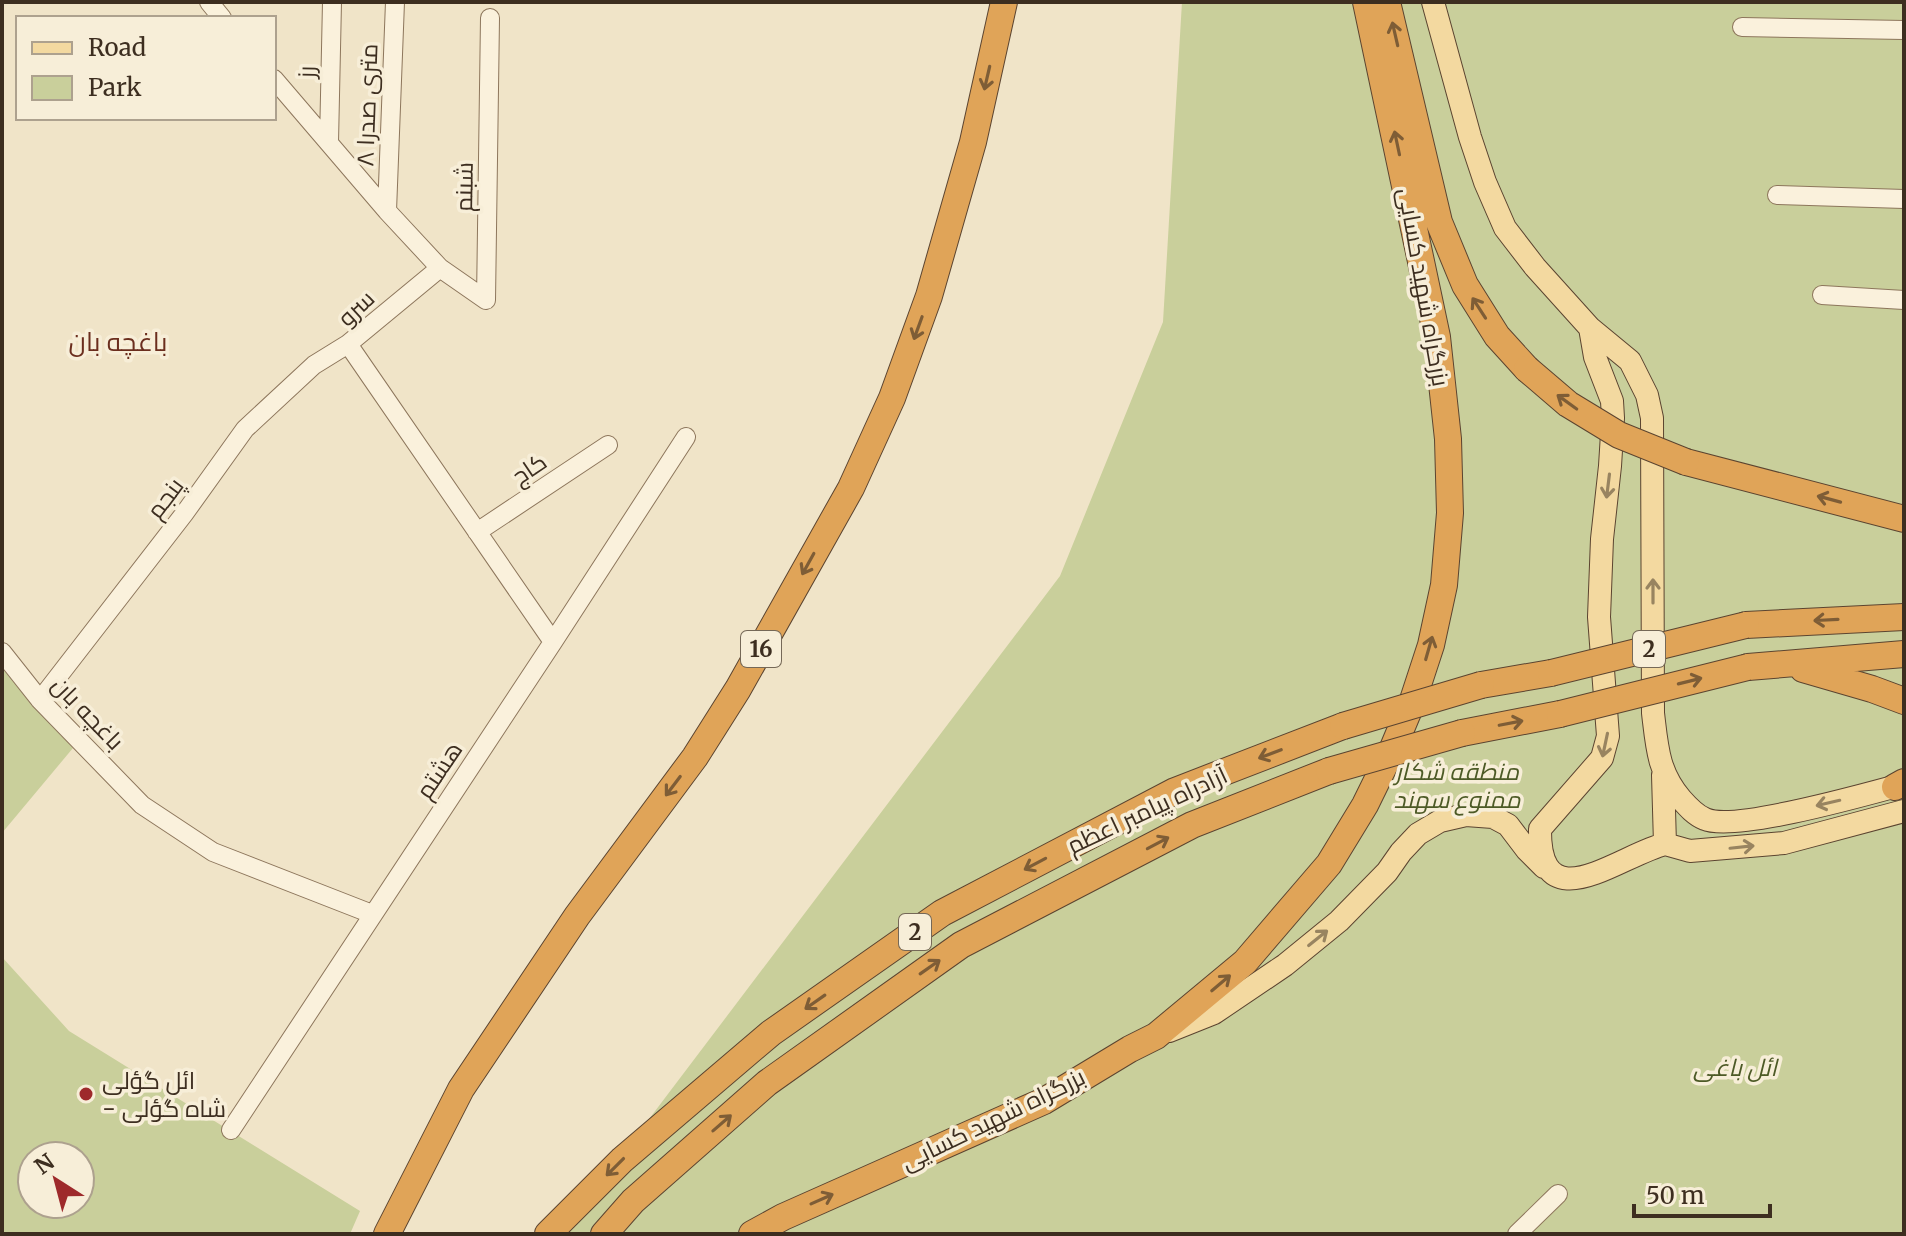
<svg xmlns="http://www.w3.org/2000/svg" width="1906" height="1236" font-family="Merriweather,Cairo,serif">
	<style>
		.green { fill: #c9cf9b; fill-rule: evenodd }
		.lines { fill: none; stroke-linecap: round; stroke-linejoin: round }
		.minor-casing { stroke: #8d765c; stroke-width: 20 }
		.major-casing { stroke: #5b4430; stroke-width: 24 }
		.highway-casing { stroke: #5b4430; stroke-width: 28 }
		.minor { stroke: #faf1dc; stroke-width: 18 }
		.major { stroke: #f3d9a0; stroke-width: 22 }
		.highway { stroke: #e0a458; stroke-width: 26 }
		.highway-bridge-casing { stroke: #5b4430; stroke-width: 28; stroke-linecap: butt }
		.highway-bridge { stroke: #e0a458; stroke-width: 26 }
		.oneway { stroke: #7e5d36 }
		.oneway2 { stroke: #988460 }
		.poi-dot { fill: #9e2a2b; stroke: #f7eed8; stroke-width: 3 }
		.labels { text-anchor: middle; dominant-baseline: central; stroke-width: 7; stroke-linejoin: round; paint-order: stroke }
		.shield { fill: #f7eed8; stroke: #756857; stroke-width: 2 }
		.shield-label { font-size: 22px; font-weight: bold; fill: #3d2e20 }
		.street-label { font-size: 24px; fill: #3d2e20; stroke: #f7eed8 }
		.park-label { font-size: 24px; font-style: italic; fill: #4d5a26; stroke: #f7eed8 }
		.poi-label { font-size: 24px; fill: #3d2e20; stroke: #f7eed8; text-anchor: start }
		.neighbourhood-label { font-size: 26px; fill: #6b2e1e; stroke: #f7eed8 }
	</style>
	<rect width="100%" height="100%" fill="#f0e4c8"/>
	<path class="green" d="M1182 2H1904V1234H562L1060 576 1163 322Z
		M2 666 73 748 2 833Z
		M2 957 69 1031 360 1211 350 1234H2ZM32 1156H80V1204H32Z"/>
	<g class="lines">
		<g class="minor-casing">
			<path id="minor" d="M209 2 222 18
				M1742 27 1904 30
				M274 79 387 211 440 268 348 344 553 642
				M329 142 332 2
				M1777 195 1904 199
				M387 211 395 2
				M440 268 486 300 490 18
				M1822 295 1904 300
				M477 532 608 445
				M2 652 40 700 142 805 213 852 372 914
				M40 700 184 514 245 429 314 365 348 344
				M231 1130 553 642 686 437
				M1517 1234 1558 1194"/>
		</g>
		<g class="major-casing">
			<path id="major" d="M1433 2 1470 137 1485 182 1505 228 1535 267 1590 328 1630 361 1647 395 1652 418 1653 713C1657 747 1658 772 1681 799 1688 807 1695 815 1705 819 1734 832 1867 794 1904 784
				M1590 328 1595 357 1612 401 1613 418 1610 466 1602 539 1599 617 1608 736 1602 758 1540 829C1539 924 1620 855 1665 844L1663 775
				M1665 844 1690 851 1784 843 1904 811
				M1169 1031 1214 1013 1285 965 1339 921 1387 872 1401 852 1418 834 1440 821 1466 815 1493 817 1508 825 1527 850 1544 867"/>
		</g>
		<g class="highway-casing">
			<path id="highway" d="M1387 2 1439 222 1465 285 1497 336 1527 369
				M1686 462 1904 519
				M1746 625 1904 617
				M1748 667 1904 654
				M1803 669 1872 689 1904 701
				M1481 685 1551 673
				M1462 733 1560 714
				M1895 787 1904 782
				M387 1234 461 1089 577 916 695 757 738 689 851 488 892 398 929 296 973 142 1004 2
				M548 1234 622 1160 771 1033 942 913 1175 791 1343 726
				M604 1234 633 1201 767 1083 961 945 1192 825 1329 771
				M752 1234 783 1217 1044 1101 1130 1049 1156 1036 1245 962 1329 864 1365 805 1393 748 1413 700 1431 645 1444 585 1450 513 1448 439 1437 337 1366 2"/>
		</g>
		<use href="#minor" class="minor"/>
		<use href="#major" class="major"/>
		<use href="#highway" class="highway"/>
		<g class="highway-bridge-casing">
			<path id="highway-bridge" d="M1527 369 1568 404 1619 435 1686 462
				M1551 673 1746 625
				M1560 714 1748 667
				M1343 726 1481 685
				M1329 771 1462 733"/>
		</g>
		<use href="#highway-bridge" class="highway-bridge"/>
	</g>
	<defs><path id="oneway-shaft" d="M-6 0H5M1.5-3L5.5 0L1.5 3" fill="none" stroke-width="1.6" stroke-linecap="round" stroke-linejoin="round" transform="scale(2)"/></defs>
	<g class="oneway">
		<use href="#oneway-shaft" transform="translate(1395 34) rotate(-103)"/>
		<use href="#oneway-shaft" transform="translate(987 78) rotate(103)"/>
		<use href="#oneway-shaft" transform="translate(1397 143) rotate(-102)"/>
		<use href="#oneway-shaft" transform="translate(1479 308) rotate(-123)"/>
		<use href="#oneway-shaft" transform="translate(918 328) rotate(110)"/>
		<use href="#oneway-shaft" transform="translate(1567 402) rotate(-144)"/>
		<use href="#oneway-shaft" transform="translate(1829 499) rotate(-165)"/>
		<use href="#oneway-shaft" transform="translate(808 564) rotate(119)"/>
		<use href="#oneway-shaft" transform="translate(1826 620) rotate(177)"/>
		<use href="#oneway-shaft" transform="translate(1429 648) rotate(-74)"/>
		<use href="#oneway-shaft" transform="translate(1690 681) rotate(-14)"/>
		<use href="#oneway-shaft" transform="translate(1511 723) rotate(-11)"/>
		<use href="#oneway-shaft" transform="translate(1270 754) rotate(159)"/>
		<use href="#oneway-shaft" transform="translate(673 786) rotate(127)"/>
		<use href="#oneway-shaft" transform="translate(1158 843) rotate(-28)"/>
		<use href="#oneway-shaft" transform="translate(1035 864) rotate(152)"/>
		<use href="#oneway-shaft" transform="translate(930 967) rotate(-35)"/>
		<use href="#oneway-shaft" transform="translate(1221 983) rotate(-40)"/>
		<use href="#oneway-shaft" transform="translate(815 1002) rotate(145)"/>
		<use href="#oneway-shaft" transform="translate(722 1123) rotate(-41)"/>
		<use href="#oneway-shaft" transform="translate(615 1167) rotate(135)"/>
		<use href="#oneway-shaft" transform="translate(822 1199) rotate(-24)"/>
	</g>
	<g class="oneway2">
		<use href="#oneway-shaft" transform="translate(1608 486) rotate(97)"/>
		<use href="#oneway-shaft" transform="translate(1653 591) rotate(-90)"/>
		<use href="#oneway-shaft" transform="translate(1605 745) rotate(102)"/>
		<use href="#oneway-shaft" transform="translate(1828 803) rotate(167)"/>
		<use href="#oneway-shaft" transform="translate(1742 847) rotate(-6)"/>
		<use href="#oneway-shaft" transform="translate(1318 938) rotate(-39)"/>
	</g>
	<circle class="poi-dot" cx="86" cy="1094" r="8"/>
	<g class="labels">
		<g class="shield">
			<rect x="741" y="631" width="40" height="36" rx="6"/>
			<rect x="1633" y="631" width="32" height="36" rx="6"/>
			<rect x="899" y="914" width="32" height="36" rx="6"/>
		</g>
		<g class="shield-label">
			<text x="761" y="649">16</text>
			<text x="1649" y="649">2</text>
			<text x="915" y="932">2</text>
		</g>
		<g class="street-label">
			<text transform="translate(306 72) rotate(-89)">رز</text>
			<text transform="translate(367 105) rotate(-88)">۸ متری صدرا</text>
			<text transform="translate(464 187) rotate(-89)">شبنم</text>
			<text transform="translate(1424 287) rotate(80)">بزرگراه شهید کسایی</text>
			<text transform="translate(356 308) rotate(-43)">سرو</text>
			<text transform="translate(529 469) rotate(-34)">کاج</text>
			<text transform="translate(165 498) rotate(-53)">پنجم</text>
			<text transform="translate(88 713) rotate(46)">باغچه بان</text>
			<text transform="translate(439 770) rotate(-56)">هشتم</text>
			<text transform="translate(1147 810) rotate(-25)">آزادراه پیامبر اعظم</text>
			<text transform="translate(993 1119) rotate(-26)">بزرگراه شهید کسایی</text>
		</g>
		<g class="park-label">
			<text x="1457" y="771">منطقه شکار<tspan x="1457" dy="28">ممنوع سهند</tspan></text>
			<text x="1735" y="1067">ائل باغی</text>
		</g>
		<g class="poi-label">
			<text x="102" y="1080">ائل گؤلی<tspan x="102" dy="28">- شاه گؤلی</tspan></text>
		</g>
		<g class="neighbourhood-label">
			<text x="118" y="341">باغچه بان</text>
		</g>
	</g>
	<rect width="1906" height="1236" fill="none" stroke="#3d2e20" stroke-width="8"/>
	<rect x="16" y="16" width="260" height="104" fill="#f7eed8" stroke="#ada18e" stroke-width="2"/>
	<rect x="32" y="42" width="40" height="12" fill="#f3d9a0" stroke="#ada18e" stroke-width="2"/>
	<text x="88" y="56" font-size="24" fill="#3d2e20">Road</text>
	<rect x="32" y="76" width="40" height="24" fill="#c9cf9b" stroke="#ada18e" stroke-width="2"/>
	<text x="88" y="96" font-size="24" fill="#3d2e20">Park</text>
	<g transform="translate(56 1180) rotate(324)"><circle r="38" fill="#f7eed8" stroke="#ada18e" stroke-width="2"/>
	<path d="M0-6L14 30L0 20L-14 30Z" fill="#9e2a2b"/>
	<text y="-12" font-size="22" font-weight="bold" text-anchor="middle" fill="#3d2e20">N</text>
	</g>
	<path d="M1634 1204v12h136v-12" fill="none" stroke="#3d2e20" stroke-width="4"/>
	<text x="1646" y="1204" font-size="24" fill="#3d2e20" stroke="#f7eed8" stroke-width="6" paint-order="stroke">50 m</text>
</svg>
